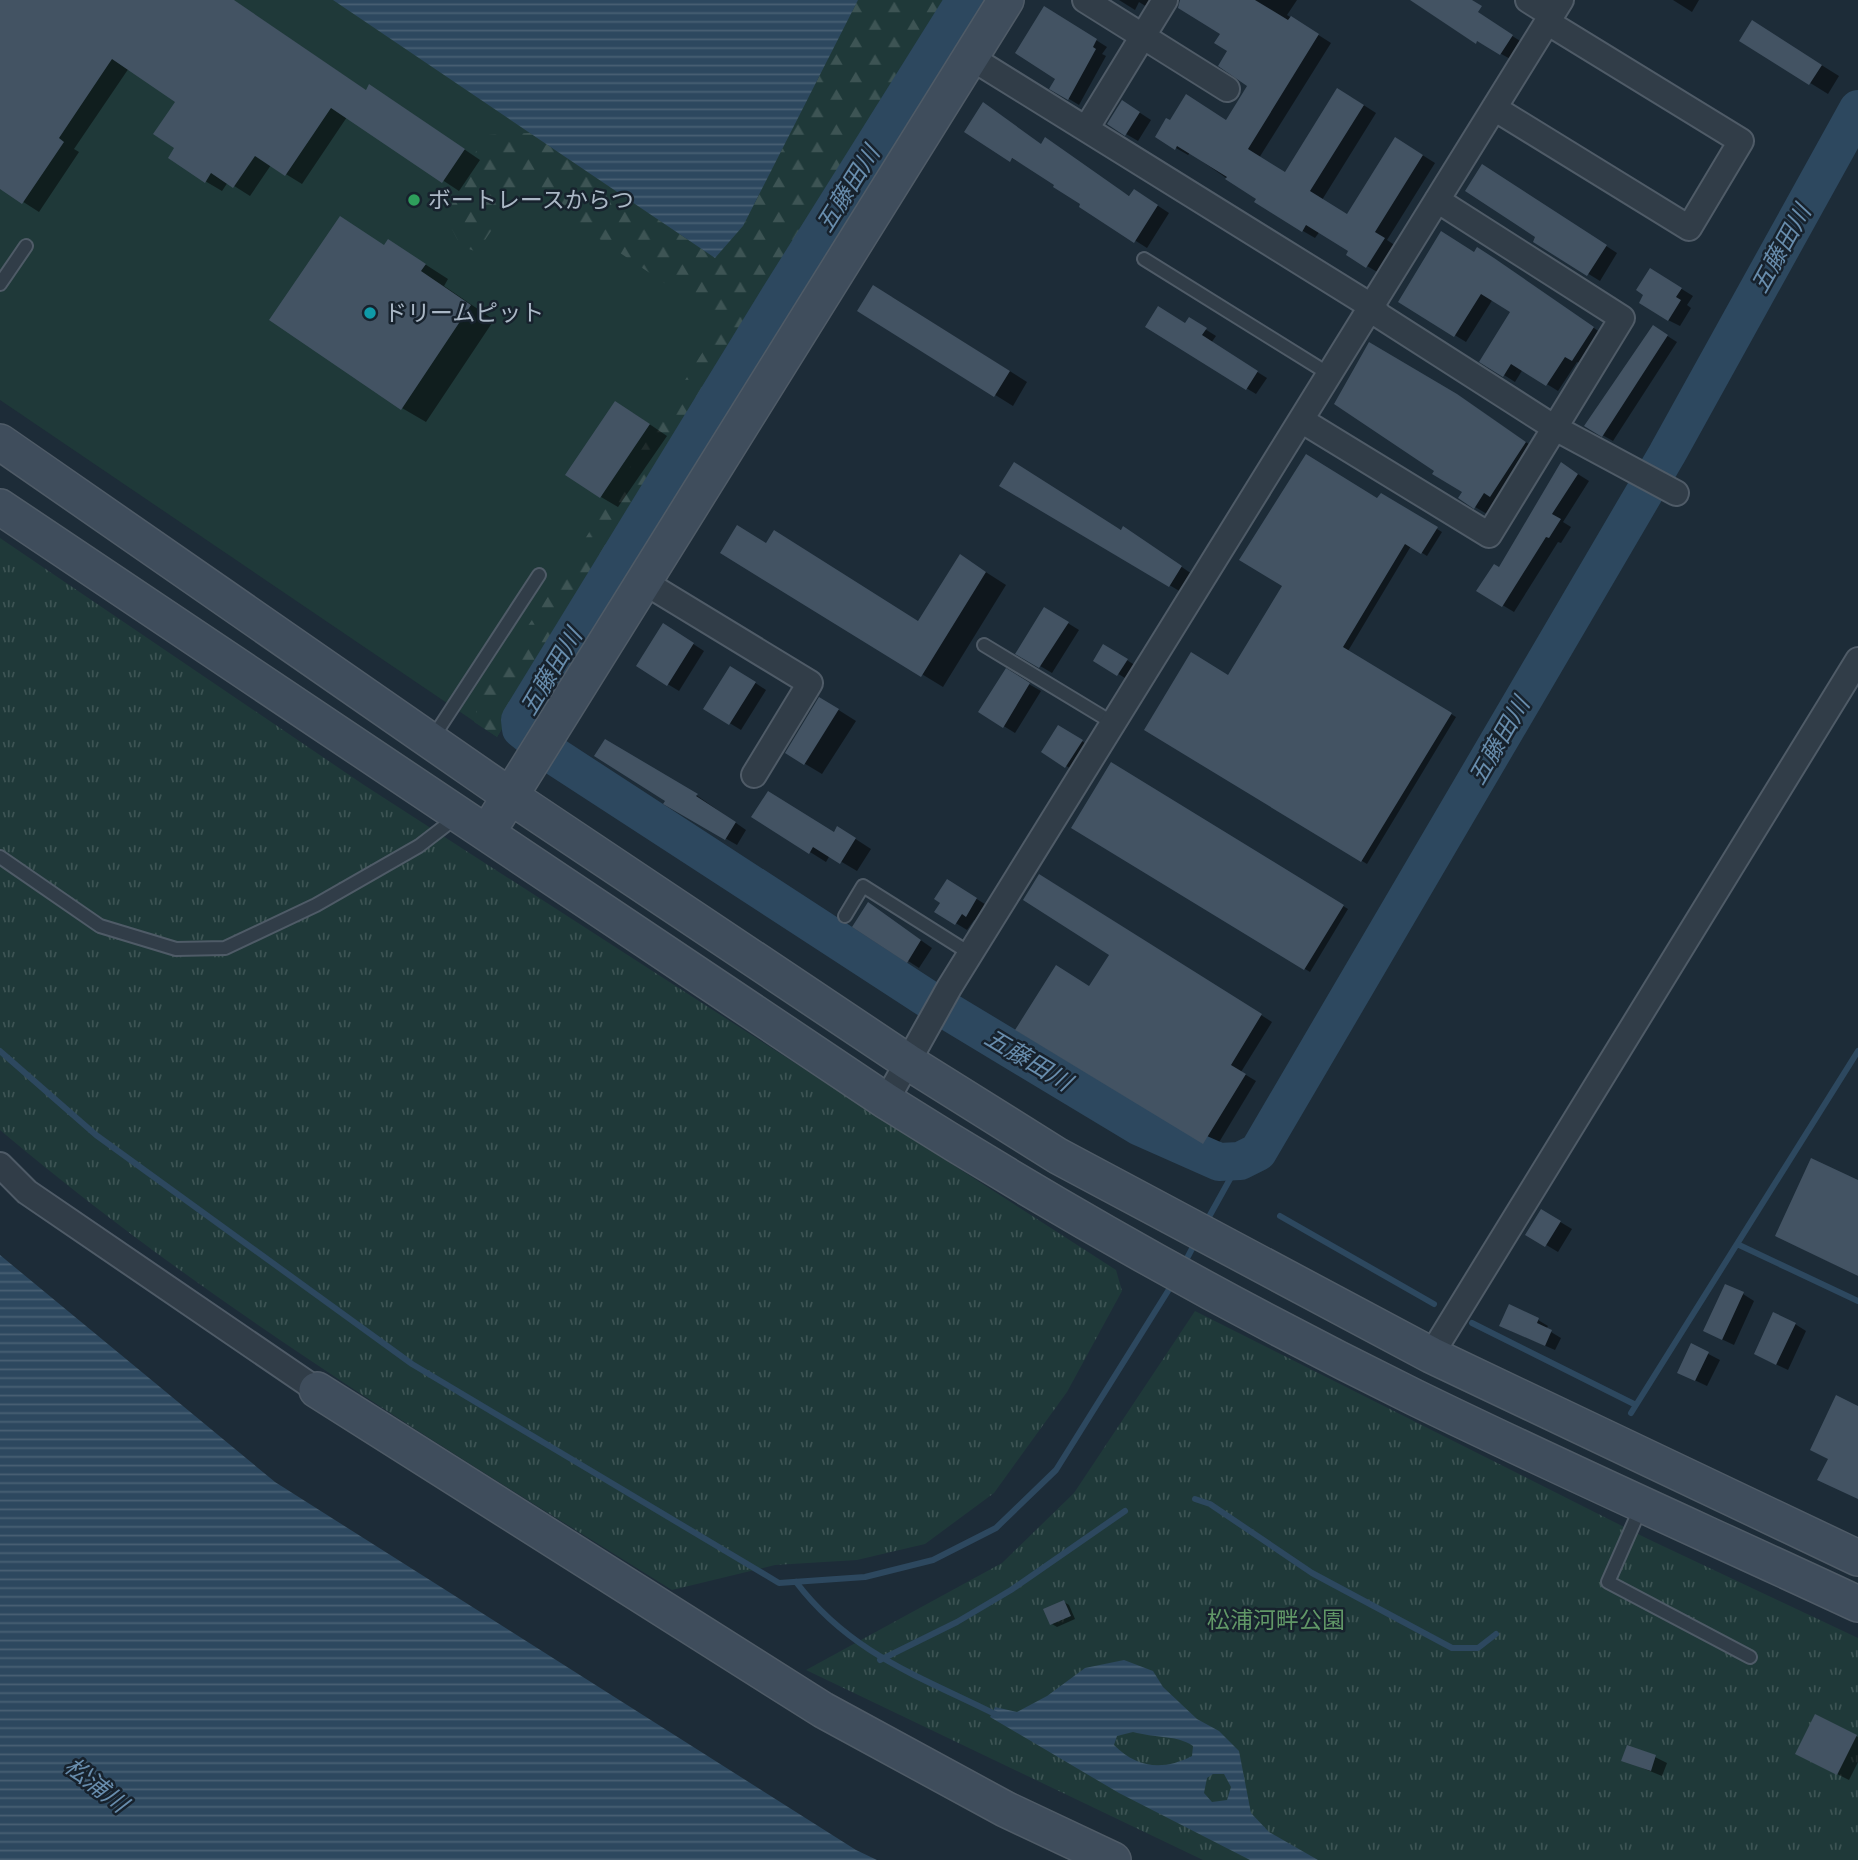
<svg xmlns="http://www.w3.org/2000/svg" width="1858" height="1860" font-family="Roboto,'Noto Sans JP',sans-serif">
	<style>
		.grass { fill: #1f3939 }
		.forest { fill: url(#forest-firs) }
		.park { fill: url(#park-tufts) }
		.water { fill: url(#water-rules); fill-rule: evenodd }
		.shadow { fill: #0007 }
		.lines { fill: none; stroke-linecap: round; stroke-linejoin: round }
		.stream { stroke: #2d485f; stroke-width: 6 }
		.river { stroke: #2d485f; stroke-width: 38 }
		.building { fill: #435363 }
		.lane-casing { stroke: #4f5b67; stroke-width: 16 }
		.street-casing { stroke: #4f5b67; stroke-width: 28 }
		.secondary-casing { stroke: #4f5b67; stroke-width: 38 }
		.lane { stroke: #313d48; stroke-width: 12 }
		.street { stroke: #313d48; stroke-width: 24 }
		.secondary { stroke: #3f4d5c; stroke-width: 35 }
		.leisure-dot { fill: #2e9e5b; stroke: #17222d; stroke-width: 2.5 }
		.culture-dot { fill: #0f9aa8; stroke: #17222d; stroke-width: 2.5 }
		.labels { text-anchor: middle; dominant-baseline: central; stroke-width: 5; stroke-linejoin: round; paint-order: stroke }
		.poi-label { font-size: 23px; fill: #abb8c6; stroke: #17222d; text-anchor: start }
		.park-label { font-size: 23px; fill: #619867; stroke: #17222d }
		.water-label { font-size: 24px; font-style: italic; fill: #688dad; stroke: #17222d }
	</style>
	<defs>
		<pattern id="forest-firs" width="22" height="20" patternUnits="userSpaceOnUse" patternTransform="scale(1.75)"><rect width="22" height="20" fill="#1f3939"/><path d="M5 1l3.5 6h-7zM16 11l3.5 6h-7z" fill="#3d5454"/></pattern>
		<pattern id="park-tufts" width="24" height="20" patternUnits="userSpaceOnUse" patternTransform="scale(1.75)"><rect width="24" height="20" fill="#1f3939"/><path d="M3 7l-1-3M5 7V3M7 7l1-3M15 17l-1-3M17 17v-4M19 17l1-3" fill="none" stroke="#3d5454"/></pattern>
		<pattern id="water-rules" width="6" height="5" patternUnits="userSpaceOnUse" patternTransform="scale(1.75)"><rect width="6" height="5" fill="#2d485f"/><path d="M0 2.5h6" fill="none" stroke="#496074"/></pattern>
	</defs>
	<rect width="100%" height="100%" fill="#1d2c38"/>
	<path class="grass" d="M0 0H952L497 737 0 400Z"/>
	<path class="forest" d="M858 0H952L497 737 474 722 479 698 561 577 716 331 713 310 666 284 521 186 477 252 461 246 449 224 456 179 488 135 530 133 715 258 743 226Z"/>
	<path class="park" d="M0 538 364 785 1116 1270 1122 1291 1067 1392 994 1493 925 1544 857 1560 775 1565 672 1590C443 1447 207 1305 0 1130Z
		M1195 1311 1648 1539 1858 1638V1860H1203L806 1670 1002 1563 1074 1493Z"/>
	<path class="water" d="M333 0H858L743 226 715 258Z
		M0 1255 275 1482 856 1850 877 1860H0Z
		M1124 1660 1153 1671 1163 1687 1197 1719 1219 1731 1239 1751 1251 1813 1269 1832 1318 1860H1250L1119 1793 990 1717 995 1707 1017 1712 1047 1696 1085 1668ZM1133 1732C1154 1738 1178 1735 1193 1746L1192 1756C1163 1771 1137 1768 1114 1745L1117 1736ZM1213 1774H1224L1231 1787 1227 1800 1212 1802 1204 1793 1207 1778Z"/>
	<path class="shadow" d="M0 0H233L367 91 386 96 480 160 459 191 347 117 302 184 271 165 250 196 228 182 222 191 205 181 177 148V101L129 68 74 149 79 152 39 212 0 187Z
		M1119 0H1163L1155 12 1139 2 1135 10Z
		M1185 0H1297L1287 15 1331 43 1259 158 1286 174 1351 97 1376 113 1322 200 1348 216 1408 146 1435 163 1387 240 1396 246 1379 273 1348 255 1351 251 1320 231 1315 238 1303 231 1190 153 1188 155 1176 148 1171 122 1227 121 1250 86 1222 33Z
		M1417 0H1455L1525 44 1514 61 1452 27Z
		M1673 0H1699L1692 12Z
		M1055 14 1107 47 1102 54 1106 56 1079 105 1051 88 1058 78Z
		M1770 33 1839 76 1828 94 1741 40Z
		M1134 109 1151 120 1138 141 1109 124Z
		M966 132 1042 145 1131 197 1146 198 1169 213 1147 248 1081 206 1083 204 1057 184Z
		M1494 173 1617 253 1600 281 1535 241 1538 237Z
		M389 241 448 279 444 286 494 320 426 422 402 408 385 246Z
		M1475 254 1506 267 1604 335 1585 366 1577 362 1558 391 1523 369 1515 382 1504 375 1513 312 1493 299 1466 342 1401 302Z
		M1651 270 1693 296 1687 305 1691 308 1680 326 1668 320Z
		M892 297 1027 382 1013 406 860 311Z
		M1189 319 1216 336 1211 343 1267 378 1256 394 1246 388 1186 325Z
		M1653 327 1677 342 1613 441 1586 426Z
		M1469 403 1536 449 1503 503 1496 499 1487 514 1475 507 1464 491Z
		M633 413 667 436 618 507 601 497Z
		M1573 471 1589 481 1563 522 1571 527 1561 543 1558 542 1514 612 1479 591 1499 569Z
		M1002 485 1135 535 1192 574 1181 592Z
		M1381 495 1442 532 1427 556 1411 546 1348 651 1456 717 1367 864 1147 729 1229 677 1284 585Z
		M767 544 919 623 981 569 1006 585 943 687 722 552Z
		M1045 609 1079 630 1052 673 1018 653Z
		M675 632 704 651 679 691 638 666Z
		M1104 646 1138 667 1130 681 1095 660Z
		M1006 671 1041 691 1015 733 981 712Z
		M742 674 766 690 741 730 705 708Z
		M837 709 856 721 822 774 787 753Z
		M1059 727 1093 748 1078 773 1043 752Z
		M1111 764 1348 909 1310 972 1073 827Z
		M689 790 746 830 737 845 666 804Z
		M754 817 854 838 871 849 857 871 830 855 826 862Z
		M1051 882 1272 1022 1241 1072 1256 1081 1215 1149 1018 1030 1090 988 1111 954Z
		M959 888 988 906 978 922 974 920 967 930 936 911Z
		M879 911 932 948 919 968 854 926Z
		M1858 1182V1276L1777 1236Z
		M1542 1211 1572 1229 1558 1252 1528 1234Z
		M1743 1294 1754 1301 1734 1345 1717 1337Z
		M1538 1320 1548 1326 1546 1329 1561 1338 1555 1350 1511 1331Z
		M1795 1324 1806 1331 1788 1370 1767 1360Z
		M1691 1345 1720 1360 1707 1386 1690 1378Z
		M1064 1602 1069 1605 1075 1619 1057 1627 1052 1624Z
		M1815 1716 1858 1737V1762L1849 1780 1809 1760Z
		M1655 1757 1667 1763 1662 1776 1623 1760Z"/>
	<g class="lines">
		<path class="stream" d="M0 1051 96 1135 412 1364 779 1583 865 1577 933 1560 996 1528 1056 1470 1173 1283
			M1280 1216 1434 1304
			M1205 1224 1240 1161
			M1737 1244 1858 1301
			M1184 1264 1195 1243
			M1472 1323 1636 1405
			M1631 1413 1858 1051
			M1195 1499 1210 1504 1312 1573 1452 1648H1478L1496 1634
			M796 1582C851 1654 919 1676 997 1715
			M880 1660 957 1622 1011 1590 1125 1511"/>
		<path class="river" d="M965 0 776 302 520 720 521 729 556 757 931 1001 1140 1127 1219 1162 1240 1161 1258 1152 1667 454 1858 109"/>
	</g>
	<path class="building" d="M0 0H234L366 90 369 84 465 149 442 183 331 108 285 176 255 156 233 188 211 173 205 183 168 158 174 148 153 134 175 102 112 59 59 138 64 142 22 204 0 189Z
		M1180 0H1255L1288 20 1291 16 1319 34 1248 149 1285 172 1337 88 1364 105 1310 191 1347 214 1395 137 1423 155 1375 232 1385 238 1366 268 1346 255 1348 251 1306 225 1302 232 1254 202 1256 199 1225 179 1227 177 1177 146 1175 150 1155 137 1166 118 1170 120 1186 94 1226 120 1247 86 1218 66 1227 51 1214 43 1220 34 1178 8Z
		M1410 0H1472L1482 6 1478 12 1513 35 1500 55 1477 41 1476 44Z
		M1044 6 1097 39 1093 47 1096 49 1068 100 1049 89 1055 79 1015 53Z
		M1752 20 1822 65 1809 85 1739 41Z
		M1122 100 1140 112 1125 136 1107 124Z
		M983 102 1041 144 1045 137 1129 196 1134 189 1158 205 1134 243 1079 207 1080 204 1053 187 1054 185 1012 158 1010 162 964 132Z
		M1482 164 1607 245 1587 276 1533 242 1535 237 1465 191Z
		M340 216 384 245 388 239 426 264 421 271 471 305 401 410 269 320Z
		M1441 231 1474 252 1477 247 1494 258 1594 327 1572 361 1565 357 1546 386 1511 364 1503 377 1479 362 1510 312 1481 294 1454 337 1398 302Z
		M1650 268 1682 288 1676 297 1681 300 1668 321 1639 303 1643 295 1636 290Z
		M873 285 1010 371 994 397 857 311Z
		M1158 306 1185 323 1189 317 1207 328 1202 335 1258 371 1246 390 1145 327Z
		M1653 325 1668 335 1602 437 1584 426Z
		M1369 342 1457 394 1526 442 1490 497 1484 493 1474 509 1458 498 1462 492 1432 474 1434 471 1334 404Z
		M615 401 650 424 600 498 565 475Z
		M1306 454 1377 498 1381 493 1438 527 1421 554 1405 544 1343 647 1452 713 1361 862 1144 730 1191 652 1228 675 1282 586 1239 560Z
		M1014 462 1121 530 1123 526 1182 566 1169 587 999 486Z
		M1561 462 1578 474 1552 514 1561 519 1549 538 1546 537 1502 607 1476 591 1494 564 1499 567Z
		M737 525 766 543 774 530 918 621 960 554 986 572 921 677 720 553Z
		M1044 607 1069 622 1039 668 1015 654Z
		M663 623 694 643 667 686 636 666Z
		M1103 644 1128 659 1117 676 1093 661Z
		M730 666 756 682 729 725 703 709Z
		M1006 668 1030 683 1003 728 978 712Z
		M819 697 839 709 804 765 785 753Z
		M1058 725 1083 740 1065 768 1041 752Z
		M605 739 698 794 696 796 736 822 725 840 663 804 665 801 594 756Z
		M1111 762 1344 905 1304 970 1071 828Z
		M768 791 834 832 837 826 856 838 840 864 813 847 809 854 751 817Z
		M1039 874 1262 1014 1231 1065 1246 1074 1203 1144 1015 1030 1056 965 1089 986 1109 955 1023 900Z
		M947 879 977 898 966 917 962 914 955 925 934 912 940 903 934 899Z
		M868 902 921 940 907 963 852 927Z
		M1811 1158 1858 1180V1276L1775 1236Z
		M1541 1209 1561 1221 1545 1247 1525 1235Z
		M1725 1284 1744 1292 1722 1340 1703 1331Z
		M1509 1304 1539 1318 1537 1323 1552 1330 1545 1346 1499 1326Z
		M1773 1312 1796 1323 1776 1365 1754 1354Z
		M1691 1343 1709 1352 1695 1381 1677 1373Z
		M1836 1395 1858 1406V1499L1817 1480 1828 1459 1810 1450Z
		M1064 1600 1071 1616 1050 1625 1043 1609Z
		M1815 1714 1857 1735 1837 1775 1795 1754Z
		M1627 1745 1656 1755 1651 1771 1621 1761Z"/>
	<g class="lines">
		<g class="lane-casing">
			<path id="lane" d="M1144 259 1329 374
				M0 284 26 246
				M984 645 1113 723
				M432 739 539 575
				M0 857 100 926 176 949 225 948 316 905 419 846 458 816
				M845 916 863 886 971 954
				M1641 1507 1608 1582 1750 1657"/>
		</g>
		<g class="street-casing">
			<path id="street" d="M1085 0 1227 89
				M1528 0 1552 15
				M970 57 1371 306 1380 316 1555 428 1676 493
				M1494 108 1689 228 1741 141 1547 22
				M1086 129 1165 0
				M1301 420 1489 535 1622 318 1437 200
				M644 582 810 683 754 775
				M886 1101 949 988 1561 0
				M0 1165 27 1192 317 1390
				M1431 1355 1858 660"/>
		</g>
		<g class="secondary-casing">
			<path id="secondary" d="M0 442 510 796 908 1062 1058 1156 1431 1355 1858 1558
				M0 507 886 1101C1057 1209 1233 1308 1414 1397 1561 1469 1710 1535 1858 1604
				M497 817 1006 0
				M317 1390 823 1710 1005 1809 1113 1860"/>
		</g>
		<use href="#lane" class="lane"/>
		<use href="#street" class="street"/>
		<use href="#secondary" class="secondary"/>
	</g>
	<circle class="leisure-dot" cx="414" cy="200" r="7"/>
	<circle class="culture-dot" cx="370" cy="313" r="7"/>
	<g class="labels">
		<g class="poi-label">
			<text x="428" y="200">ボートレースからつ</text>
			<text x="384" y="313">ドリームピット</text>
		</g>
		<g class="park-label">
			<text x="1276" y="1620">松浦河畔公園</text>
		</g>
		<g class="water-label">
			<text transform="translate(848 189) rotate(-58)">五藤田川</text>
			<text transform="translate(1781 249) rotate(-61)">五藤田川</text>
			<text transform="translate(551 672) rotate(-59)">五藤田川</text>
			<text transform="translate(1499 741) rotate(-60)">五藤田川</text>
			<text transform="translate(1028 1060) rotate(31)">五藤田川</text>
			<text transform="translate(96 1785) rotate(38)">松浦川</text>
		</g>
	</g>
</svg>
